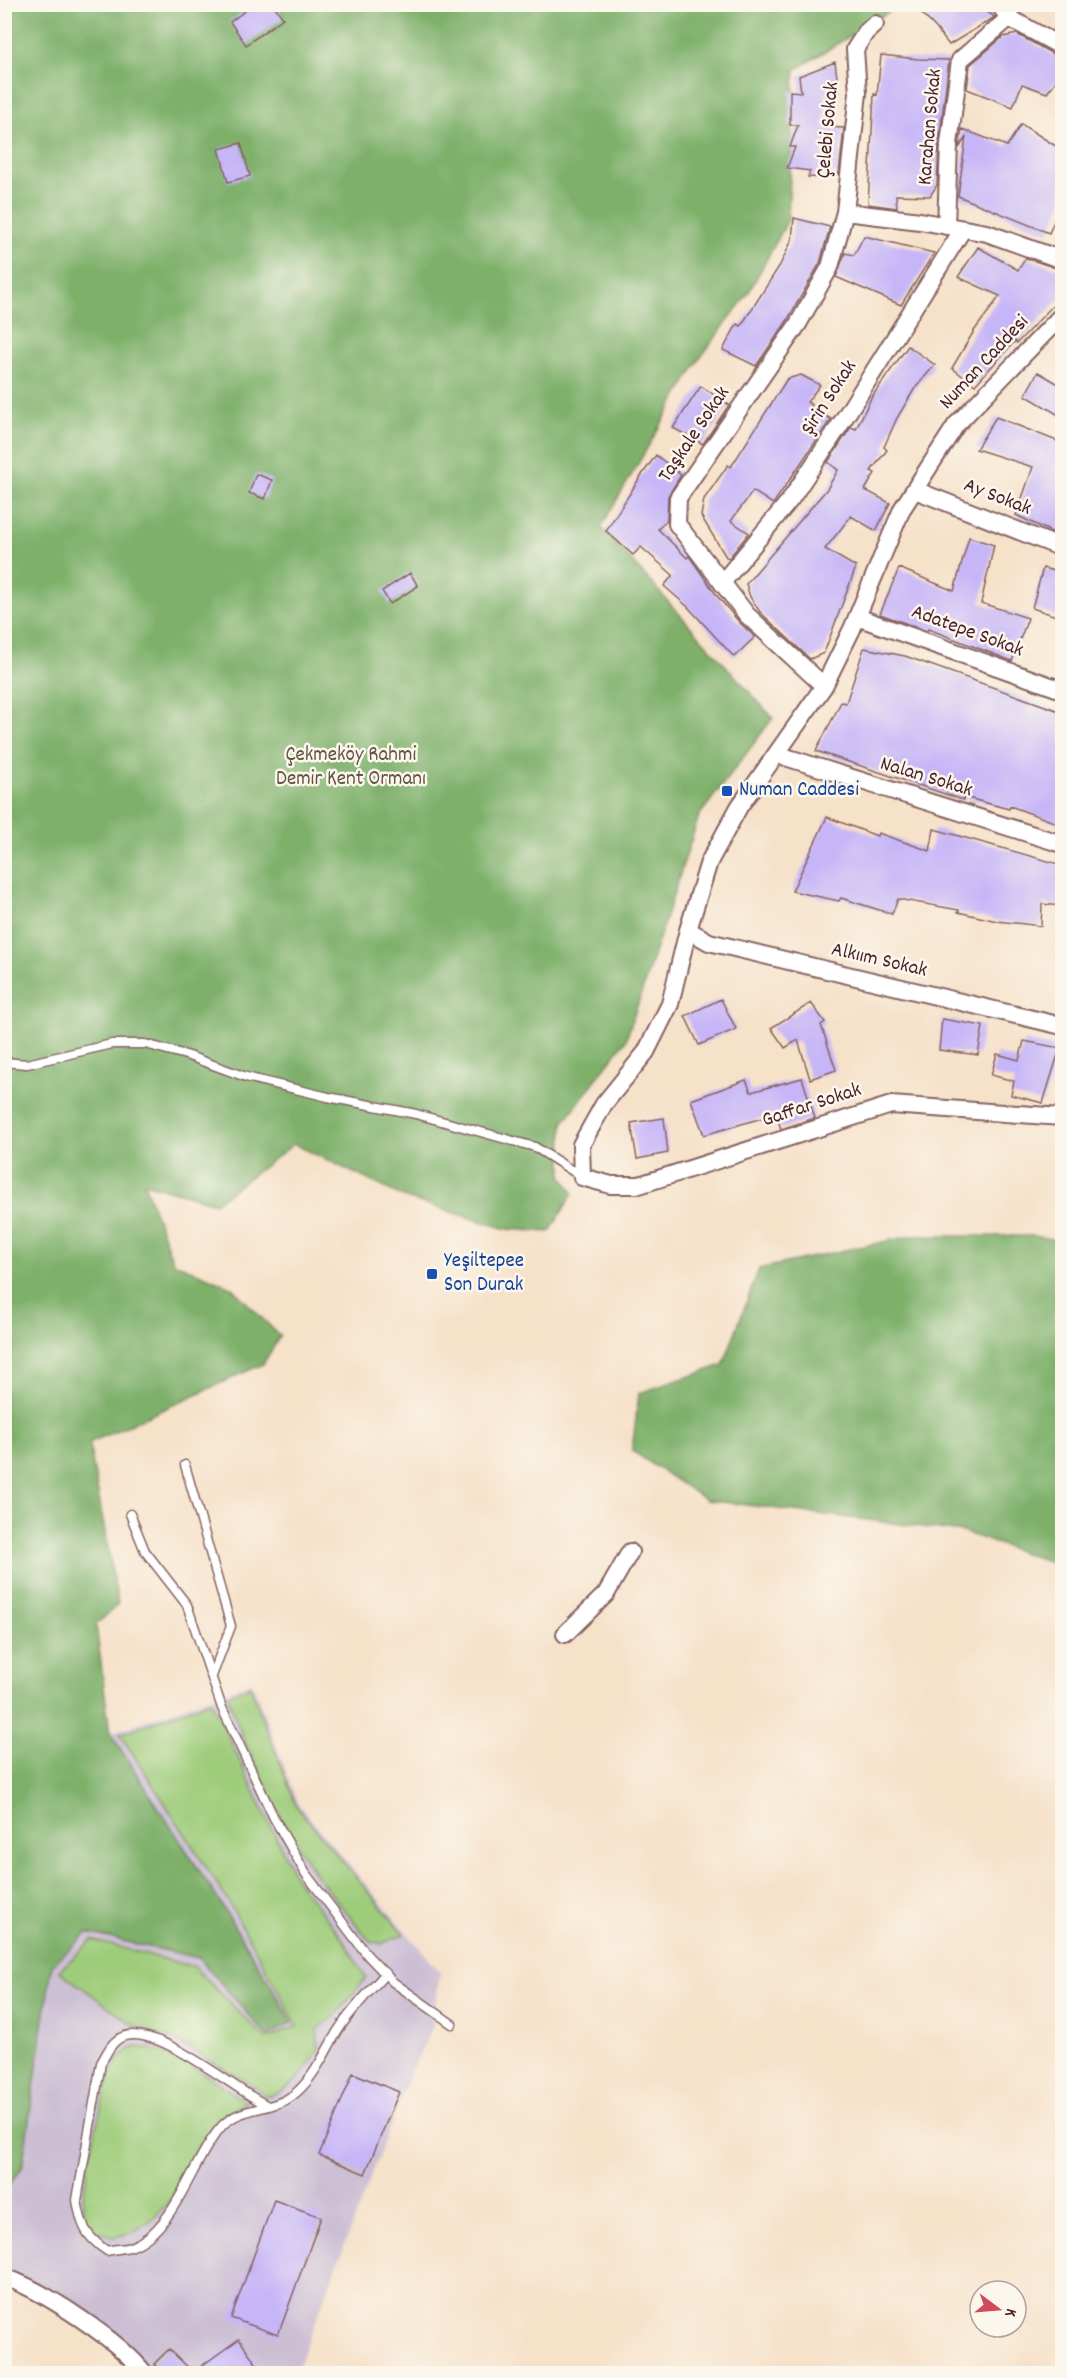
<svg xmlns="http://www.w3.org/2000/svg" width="1067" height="2378" font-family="Dekko,sans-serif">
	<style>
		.industrial { fill: #ccbfd4 }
		.green { fill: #9ecc7a; stroke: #747652; stroke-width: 1.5 }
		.forest { fill: #7eb06a; stroke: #64684a; stroke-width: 1.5 }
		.building { fill: #c7b6f7 }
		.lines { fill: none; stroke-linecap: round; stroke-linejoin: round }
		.service-casing { stroke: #866362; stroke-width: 11 }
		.minor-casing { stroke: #866362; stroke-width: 20 }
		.service { stroke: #fff; stroke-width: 8 }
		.minor { stroke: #fff; stroke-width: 16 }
		.transit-dot { fill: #1a4fb4; stroke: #fbf7ec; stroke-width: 2 }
		.labels { text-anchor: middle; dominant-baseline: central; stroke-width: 5; stroke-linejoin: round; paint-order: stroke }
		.street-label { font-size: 21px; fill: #4a1f2b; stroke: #fbf7ec }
		.park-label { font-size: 21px; fill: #635343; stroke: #fbf7ec }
		.transit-label { font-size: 21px; fill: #164399; stroke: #fbf7ec; text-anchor: start }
	</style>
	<rect width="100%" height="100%" fill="#fbf7ec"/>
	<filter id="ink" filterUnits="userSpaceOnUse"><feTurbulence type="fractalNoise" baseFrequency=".0167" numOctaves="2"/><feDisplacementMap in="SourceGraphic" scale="12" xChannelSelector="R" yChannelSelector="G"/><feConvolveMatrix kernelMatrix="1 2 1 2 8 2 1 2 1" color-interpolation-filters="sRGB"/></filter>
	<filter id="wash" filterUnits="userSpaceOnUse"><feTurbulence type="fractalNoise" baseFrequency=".008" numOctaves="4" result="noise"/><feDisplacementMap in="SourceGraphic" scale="24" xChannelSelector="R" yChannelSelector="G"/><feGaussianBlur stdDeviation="1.35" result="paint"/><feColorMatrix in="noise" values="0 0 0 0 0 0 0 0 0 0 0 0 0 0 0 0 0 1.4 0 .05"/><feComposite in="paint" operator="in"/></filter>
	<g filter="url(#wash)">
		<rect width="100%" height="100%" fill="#f6e1c9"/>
		<path class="industrial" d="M252 1682 299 1805 440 1972 432 2028 411 2071 296 2373H154L149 2367 17 2274 5 2269 4 2190 22 2168 52 1965 87 1933 199 1958 267 2035 219 1901 110 1733Z"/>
		<path class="green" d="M250 1686 297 1807 404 1934 381 1944 369 1940 316 1875 288 1831 243 1738 227 1695Z
			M211 1701 296 1879 342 1938 366 1978 335 2016 317 2030 319 2050C305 2070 291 2094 265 2096L254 2086 173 2039 137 2027 59 1971 92 1940 194 1967 266 2039 298 2026 228 1901 120 1734Z
			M135 2047C175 2048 213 2081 246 2102L214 2123 189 2162 171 2199 154 2218 133 2232 115 2237 92 2230C89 2225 84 2219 83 2213 80 2192 104 2084 115 2065 120 2057 126 2050 135 2047Z"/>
		<path class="forest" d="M5 5H900L795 70 788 220 749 292 698 361 601 527 773 718 699 816 626 1040 563 1123 562 1175 573 1193 550 1232 506 1229 406 1198 294 1144 215 1203 144 1183 173 1262 231 1287 280 1336 263 1364 89 1443 118 1604 96 1625 110 1733 219 1901 293 2022 267 2036 199 1958 87 1933 52 1965 22 2168 5 2190Z
			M910 1236H1035L1062 1241V1566L963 1532 706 1500 632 1451 639 1393 723 1365 759 1269Z"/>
		<g id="blocks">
			<path class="building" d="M254 4H273L283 18 246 45 230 22Z
				M912 4H975L995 17 949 45 935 27Z
				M1017 34 1062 59V73L1047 93 1022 84 1013 107 967 89 970 65 1003 37Z
				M881 55 918 59 949 60 939 143 937 185 930 196 896 195 897 208 868 204 874 94 877 95Z
				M835 62 839 94 826 93 824 127 844 128 839 174 827 172 826 178 808 177 810 171 787 168 795 147H790L798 125H790V91L801 92 799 76Z
				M1021 124 1062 150V203L1049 233 958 196 966 137 959 148 962 129 1007 146Z
				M241 143 250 176 228 182 219 149Z
				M794 218 830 227 820 263 785 324 756 366 723 350 737 324 741 326 780 265 792 240Z
				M864 236 934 253 901 305 836 277 845 253 854 255Z
				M978 247 1018 270 1026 258 1062 270V296L1017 343 1015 341 975 385 952 368 974 331 1000 296 958 277Z
				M908 346 935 365 915 388 897 418 884 447 887 450 871 471 875 473 865 490 890 503 876 531 851 516 825 549 856 567 824 653 810 659 760 612 750 597 746 584 827 489 838 470 828 462 851 427 856 429 871 398Z
				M1038 372 1062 386V417L1025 395Z
				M801 375 820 385 807 402 812 405 810 407 831 419 773 504 753 491 731 521 749 533 729 558 726 557 701 516 704 499 728 465 731 467 787 379Z
				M701 386 729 405 703 444 673 428Z
				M996 417 1062 443V537L1016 515 1033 467 976 449Z
				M656 455 681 475 668 496 667 520 658 529 687 558 689 556 718 597 740 623 755 637 734 657 688 607 664 586 673 575 641 547 633 555 606 531 639 479Z
				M256 474 272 480 265 499 249 493Z
				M969 537 994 545 981 603 1028 618 1012 661 928 629 927 631 880 614 899 568 954 591Z
				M1043 568 1054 571 1062 579V618L1032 608Z
				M410 573 418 586 390 604 382 591Z
				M864 648 905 656 1062 712V825L1010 806 1009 809 964 797 963 800 816 751 841 702 846 703Z
				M827 817 877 836 878 833 930 851 934 829 1062 865V906L1042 904 1041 926 997 921 958 912 959 910 898 899 892 914 841 898 839 901 792 891Z
				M721 999 736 1029 699 1045 685 1016Z
				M811 1003 825 1022 821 1025 836 1070 810 1079 798 1040 785 1048 771 1028Z
				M942 1019 983 1026 978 1055 939 1050Z
				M1024 1041 1060 1048 1043 1103 1011 1095 1014 1081 991 1075 997 1054 1019 1060Z
				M802 1078 815 1118 781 1129 776 1114 704 1135 691 1100 746 1080 751 1092Z
				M664 1118 668 1153 637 1159 631 1123Z
				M353 2073 399 2092 365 2174 319 2155Z
				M274 2200 321 2217 278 2335 231 2318Z
				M239 2339 263 2373H163L154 2364 169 2349 193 2372Z"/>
		</g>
	</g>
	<g filter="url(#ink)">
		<use href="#blocks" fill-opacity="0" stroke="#866362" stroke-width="1.5"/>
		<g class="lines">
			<g class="service-casing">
				<path id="service" d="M4 1062 27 1064 112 1044H145L186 1055 246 1077 328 1097 416 1114 535 1147 582 1177
					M185 1465 231 1626 212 1676
					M130 1514 145 1551 187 1605 222 1708 274 1818 306 1874 368 1956 393 1982 452 2024
					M268 2106C235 2090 161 2026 125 2036 112 2040 108 2051 101 2063L77 2200C81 2225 85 2236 107 2251 114 2249 123 2249 130 2247 176 2231 191 2160 222 2126 240 2106 272 2111 292 2096 314 2080 325 2051 339 2029 352 2009 370 1991 386 1973"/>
			</g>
			<g class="minor-casing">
				<path id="minor" d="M999 4 1009 18 1062 47
					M845 212 920 221 987 233 1062 260
					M946 226 949 144 960 60 1009 18
					M1062 315 956 425 902 509 852 629 824 686 739 807 709 862 688 930 670 1004 646 1052 604 1104 581 1145 582 1177 611 1185H639L891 1105 1062 1117
					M915 490 1062 548
					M722 583 790 500 840 425 963 229
					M857 617 1062 690
					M824 686 747 615 677 524 678 498 798 324 830 267 845 212 858 93 855 49 866 32 875 24
					M776 754 1062 844
					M688 930 709 942 1062 1026
					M565 1634 606 1594 630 1552
					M4 2277C43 2290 120 2341 145 2374"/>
			</g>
			<use href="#service" class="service"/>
			<use href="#minor" class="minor"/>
		</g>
	</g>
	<g class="transit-dot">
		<rect x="721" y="785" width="12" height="12" rx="3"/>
		<rect x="426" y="1268" width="12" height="12" rx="3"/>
	</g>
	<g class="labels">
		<g class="street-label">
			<text transform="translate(931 127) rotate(-85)">Karahan Sokak</text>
			<text transform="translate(829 130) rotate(-85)">Çelebi Sokak</text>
			<text transform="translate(985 363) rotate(-47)">Numan Caddesi</text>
			<text transform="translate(830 398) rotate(-57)">Şirin Sokak</text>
			<text transform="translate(695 435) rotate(-56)">Taşkale Sokak</text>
			<text transform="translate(997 498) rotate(21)">Ay Sokak</text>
			<text transform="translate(967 632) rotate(20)">Adatepe Sokak</text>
			<text transform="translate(926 778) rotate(17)">Nalan Sokak</text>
			<text transform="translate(879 961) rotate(13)">Alkıım Sokak</text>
			<text transform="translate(812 1106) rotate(-18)">Gaffar Sokak</text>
		</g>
		<g class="park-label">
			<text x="351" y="756">Çekmeköy Rahmi<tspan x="351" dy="24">Demir Kent Ormanı</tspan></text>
		</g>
		<g class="transit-label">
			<text x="739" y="791">Numan Caddesi</text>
			<text x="444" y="1262">Yeşiltepee<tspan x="444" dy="24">Son Durak</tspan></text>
		</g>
	</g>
	<rect width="1067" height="2378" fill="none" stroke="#fbf7ec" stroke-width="24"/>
	<g transform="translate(998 2309) rotate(106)"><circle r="28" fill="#fbf7ec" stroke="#b4a19f" stroke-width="1.5"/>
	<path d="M0-4.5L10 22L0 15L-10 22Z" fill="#d1495b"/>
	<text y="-9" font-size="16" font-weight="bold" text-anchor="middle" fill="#4a1f2b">K</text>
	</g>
</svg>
